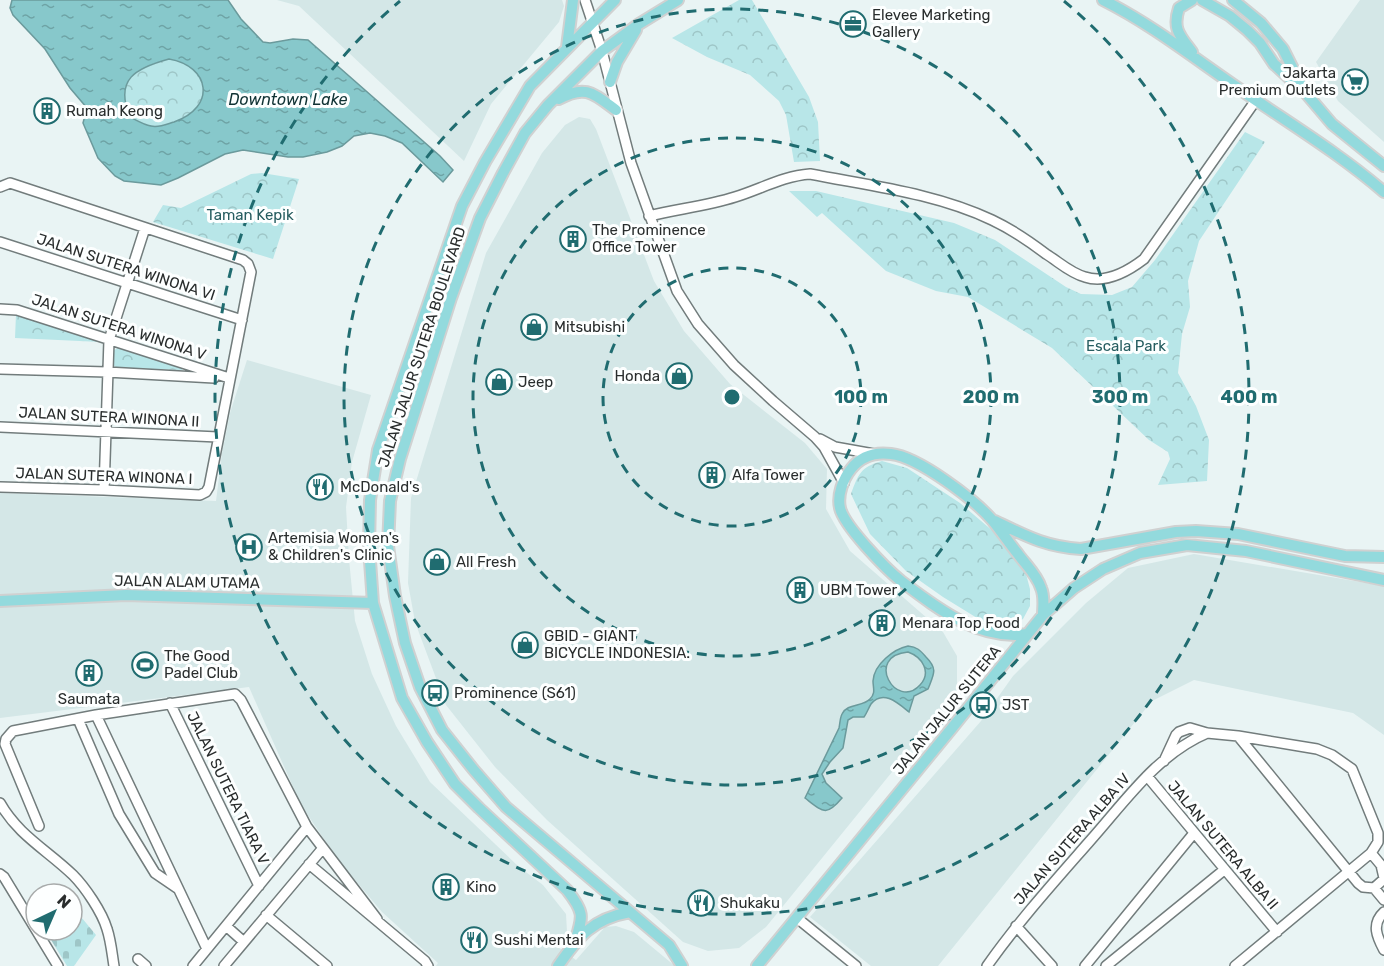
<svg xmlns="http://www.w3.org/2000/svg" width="1384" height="966" font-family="Rubik,sans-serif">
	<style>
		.built { fill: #d4e7e7 }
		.forest { fill: url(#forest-crowns) }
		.cemetery { fill: url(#cemetery-stones) }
		.water { fill: url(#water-ripples); stroke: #6b9a9c; stroke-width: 1.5; fill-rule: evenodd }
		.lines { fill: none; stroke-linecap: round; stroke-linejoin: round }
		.minor-casing { stroke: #727c7c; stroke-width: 12 }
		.major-casing { stroke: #d0d1d1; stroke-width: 14 }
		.minor { stroke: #fff; stroke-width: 9 }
		.major { stroke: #93dadd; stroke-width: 10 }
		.ring { fill: none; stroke: #206c70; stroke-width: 3; stroke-dasharray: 10 8 }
		.labels { text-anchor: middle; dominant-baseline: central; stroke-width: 6; stroke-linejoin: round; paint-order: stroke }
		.poi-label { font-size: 15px; fill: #292d2d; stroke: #fdffff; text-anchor: start }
		.park-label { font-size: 15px; fill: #265d60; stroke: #fdffff }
		.street-label { font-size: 15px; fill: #292d2d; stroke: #fdffff }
		.water-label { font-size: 16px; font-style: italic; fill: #103234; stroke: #fdffff }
		.centre { fill: #206c70; stroke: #fdffff; stroke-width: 3 }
		.ring-label { font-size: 18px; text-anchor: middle; font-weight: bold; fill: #206c70; stroke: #fdffff; stroke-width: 6; stroke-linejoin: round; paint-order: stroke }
	</style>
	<defs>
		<pattern id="forest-crowns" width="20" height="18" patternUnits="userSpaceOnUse" patternTransform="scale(1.5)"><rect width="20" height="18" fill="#b8e6e8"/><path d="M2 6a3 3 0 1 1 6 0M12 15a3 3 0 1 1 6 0" fill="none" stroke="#9ec6c7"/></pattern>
		<pattern id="cemetery-stones" width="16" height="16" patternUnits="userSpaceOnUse" patternTransform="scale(1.5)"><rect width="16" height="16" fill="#b8e6e8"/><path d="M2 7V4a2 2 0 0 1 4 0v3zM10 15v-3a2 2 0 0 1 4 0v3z" fill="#9ec6c7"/></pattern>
		<pattern id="water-ripples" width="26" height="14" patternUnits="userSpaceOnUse" patternTransform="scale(1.5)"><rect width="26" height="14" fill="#87c8cb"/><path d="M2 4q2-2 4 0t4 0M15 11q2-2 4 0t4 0" fill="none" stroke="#6ea3a5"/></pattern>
	</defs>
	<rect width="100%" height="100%" fill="#e9f4f4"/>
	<path class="built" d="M277 0H562L564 6 559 22 491 104 464 161 299 6Z
		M1360 0H1384V142L1338 101 1316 62Z
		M579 117 590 119 596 129 654 281 684 331 730 384 805 443 827 469 826 509 850 551 943 632 957 656V692L766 927 739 948 708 951 683 942 547 820 495 767 446 705 415 622 408 583 411 498 486 253 542 153 565 125Z
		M247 360 371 395 352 462 346 507 349 559 355 621 372 674 396 726 430 782 518 866 543 885 566 914 567 932 558 947 576 960 605 927 616 926 634 932 675 966H436L438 963 382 912 338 860 301 805 249 687 0 718V493L216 501 222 453 230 413Z
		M1194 554 1384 586V735L1353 713 1194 680 1152 701 938 966H871L810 917 981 721 1013 676 1086 603 1128 568Z"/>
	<path class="forest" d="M739 0H752L809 97 818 122 820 161 794 162 786 115 779 101 750 75 707 57 672 38Z
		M169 59C210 66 217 107 174 122 167 124 159 128 151 126 144 125 136 120 130 117 114 79 136 69 169 59Z
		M1245 132 1265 142 1199 241 1188 281 1190 307 1182 334 1178 373 1196 406 1209 440 1207 481 1158 485 1170 459 1168 452 1149 440 1052 348 968 297 936 291 886 271 822 213 817 217 789 191H816L954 223 995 240 1066 287 1081 294 1112 295 1132 287 1155 260Z
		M262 173 299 179 273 259 153 222 163 205 181 208 251 174Z
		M16 314 101 342 15 338Z
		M119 347 182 369V370L117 368 112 364 113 351Z
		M882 461 907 468 960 503 994 532 1026 574 1030 589V606L1023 619 1010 626H990L943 597 906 571 870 534 851 494C858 475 860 467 882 461Z"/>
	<path class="cemetery" d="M72 906 96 935 74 966H67L45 930H72Z"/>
	<path class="water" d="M12 0H228L241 19 263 42 270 43 293 39 308 40 440 156 453 170 443 182 402 143 385 136 370 133 354 136 342 146 327 152 303 157H288L243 150 225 154 178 178 161 185 124 181 115 176 98 158 83 123 87 108 70 88 45 49 13 15 10 8ZM169 59C210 66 217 107 174 122 167 124 159 128 151 126 144 125 136 120 130 117 114 79 136 68 169 59Z
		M908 646C917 647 920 650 926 657 938 669 934 674 928 689L914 696 909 712C898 703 883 689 871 704 868 709 867 713 864 717H853L848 720 843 748 830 762 822 774 826 783 842 798C826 817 823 812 805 798L839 728C840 723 840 718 842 714 847 703 863 707 870 699 876 693 873 688 873 681 874 664 894 649 908 646ZM908 652C922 657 932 672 920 685 896 711 864 656 908 652Z"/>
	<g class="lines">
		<g class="minor-casing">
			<path id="minor" d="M585 0 602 51 631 163 677 291 698 324 734 365 773 401 815 437 824 447 844 483
				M0 187 10 183 243 260 248 264 251 272 209 487 206 492 200 495 104 490 0 487
				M649 216C677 209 707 206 735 197 761 189 783 176 810 174 871 186 935 193 992 220 1011 229 1029 241 1046 254 1059 262 1070 273 1085 277 1106 284 1127 272 1144 259L1256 100
				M0 242 242 320
				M0 309 17 310 229 378
				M0 369 107 372 214 378
				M0 427 218 437
				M820 439 835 447 874 454
				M104 490 109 340 145 228
				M170 703 259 886
				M96 715 207 949
				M78 719 119 814 155 873 177 888
				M1238 736 1358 883 1363 887 1374 888 1384 879
				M1164 761 1176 735 1179 732 1190 728 1207 733 1238 736 1317 749 1332 755 1352 769 1378 833V842L1371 853 1235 966
				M1147 776 1277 932
				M0 803C18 835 47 850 73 875 85 887 102 912 107 929 111 941 112 954 114 966
				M39 826 5 744 6 739 13 731 96 715 235 694 241 700 307 827 377 919
				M1371 853 1381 865 1384 878
				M309 864 425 961 428 966
				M0 874 4 877 58 966
				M1374 888 1384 900
				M1384 912C1371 924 1377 937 1384 950
				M266 915 327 966
				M797 918 856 966
				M226 926 244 942
				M1016 926 1052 966
				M138 959 146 966
				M193 966 307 827
				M224 966 323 848
				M987 966C1018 922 1054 882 1089 842 1124 803 1157 754 1207 733
				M1085 966 1194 833
				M1106 966 1224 870"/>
		</g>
		<g class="major-casing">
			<path id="major" d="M678 0 639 24 602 51 548 105 525 133 503 173 480 218 451 298 400 459 390 501 388 546 395 596 405 643 420 687 442 730 473 769 506 807 669 945 682 966
				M1103 0C1151 24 1194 58 1238 88 1287 122 1339 153 1384 192
				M1192 0 1179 8C1172 29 1180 36 1192 52
				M1202 0 1230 16 1247 30 1260 43 1274 64 1299 87
				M1233 0 1261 23 1283 49 1304 91 1332 124 1384 166
				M567 47 573 0
				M610 82 617 62 636 30
				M559 99C586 84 594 94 616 110
				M995 521C1026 536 1046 547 1081 549L1176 532 1196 531 1238 534 1345 556 1384 557
				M0 601 126 595 373 603
				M1028 634C979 641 938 609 901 581 886 569 844 526 840 508 837 495 843 479 851 469 861 456 875 452 891 454 919 457 975 500 993 521 1002 532 1009 543 1018 554 1026 565 1037 575 1041 588 1045 597 1043 606 1043 615
				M575 942C583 916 585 913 567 890L479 808 455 784 427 742 402 698 373 603 369 547 370 500 378 450 462 206 485 162 530 86 615 0
				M558 966C579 936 592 919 630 912
				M757 966 952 728 1043 615 1074 588 1103 569 1140 553 1187 545 1246 551 1384 580"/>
		</g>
		<use href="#minor" class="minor"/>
		<use href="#major" class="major"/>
	</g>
	<g class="ring">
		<circle cx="732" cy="397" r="129"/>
		<circle cx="732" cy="397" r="259"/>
		<circle cx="732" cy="397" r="388"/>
		<path d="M1064 1A517 517 0 1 1 400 1"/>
	</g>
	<defs>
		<g id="office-ring" transform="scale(1.35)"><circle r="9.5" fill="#fdffff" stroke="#206c70" stroke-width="1.5"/><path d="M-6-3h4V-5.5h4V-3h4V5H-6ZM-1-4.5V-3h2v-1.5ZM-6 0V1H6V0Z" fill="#206c70"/></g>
		<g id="supermarket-ring" transform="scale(1.35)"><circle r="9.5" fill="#fdffff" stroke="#206c70" stroke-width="1.5"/><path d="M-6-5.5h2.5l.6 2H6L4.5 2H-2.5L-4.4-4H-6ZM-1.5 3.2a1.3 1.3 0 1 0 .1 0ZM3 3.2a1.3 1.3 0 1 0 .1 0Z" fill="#206c70"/></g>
		<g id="building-ring" transform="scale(1.35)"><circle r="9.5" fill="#fdffff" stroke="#206c70" stroke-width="1.5"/><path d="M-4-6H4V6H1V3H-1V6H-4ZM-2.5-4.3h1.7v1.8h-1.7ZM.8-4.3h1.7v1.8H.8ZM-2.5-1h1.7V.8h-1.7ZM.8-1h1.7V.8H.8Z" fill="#206c70"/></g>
		<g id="shop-ring" transform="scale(1.35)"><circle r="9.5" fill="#fdffff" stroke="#206c70" stroke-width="1.5"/><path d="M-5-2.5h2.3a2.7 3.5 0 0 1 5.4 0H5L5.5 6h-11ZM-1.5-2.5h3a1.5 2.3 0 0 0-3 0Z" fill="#206c70"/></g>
		<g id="restaurant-ring" transform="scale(1.35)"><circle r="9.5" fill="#fdffff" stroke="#206c70" stroke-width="1.5"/><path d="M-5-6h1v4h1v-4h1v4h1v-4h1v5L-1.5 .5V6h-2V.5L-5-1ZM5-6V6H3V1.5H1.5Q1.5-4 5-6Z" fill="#206c70"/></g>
		<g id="hospital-ring" transform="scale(1.35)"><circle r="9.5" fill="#fdffff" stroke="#206c70" stroke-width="1.5"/><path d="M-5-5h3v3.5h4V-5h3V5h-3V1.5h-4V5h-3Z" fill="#206c70"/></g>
		<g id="stadium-ring" transform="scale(1.35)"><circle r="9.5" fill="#fdffff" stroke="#206c70" stroke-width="1.5"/><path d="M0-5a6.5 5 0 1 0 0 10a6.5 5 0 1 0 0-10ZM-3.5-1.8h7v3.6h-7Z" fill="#206c70"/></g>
		<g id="bus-ring" transform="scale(1.35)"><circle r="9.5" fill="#fdffff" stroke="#206c70" stroke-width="1.5"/><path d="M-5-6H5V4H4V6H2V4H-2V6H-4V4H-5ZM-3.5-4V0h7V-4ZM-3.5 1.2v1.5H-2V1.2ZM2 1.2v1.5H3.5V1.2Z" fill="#206c70"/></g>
	</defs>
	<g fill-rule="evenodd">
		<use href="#office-ring" x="853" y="24"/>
		<use href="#supermarket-ring" x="1355" y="82"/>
		<use href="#building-ring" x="47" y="111"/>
		<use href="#building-ring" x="573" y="239"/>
		<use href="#shop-ring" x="534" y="327"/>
		<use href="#shop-ring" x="679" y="376"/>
		<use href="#shop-ring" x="499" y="382"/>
		<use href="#building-ring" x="712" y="475"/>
		<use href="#restaurant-ring" x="320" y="487"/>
		<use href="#hospital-ring" x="249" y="547"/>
		<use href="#shop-ring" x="437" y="562"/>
		<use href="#building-ring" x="800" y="590"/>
		<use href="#building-ring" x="882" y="623"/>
		<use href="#shop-ring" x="525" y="645"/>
		<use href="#stadium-ring" x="145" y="665"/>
		<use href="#building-ring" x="89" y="673"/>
		<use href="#bus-ring" x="435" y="693"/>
		<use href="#bus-ring" x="983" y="705"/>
		<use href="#building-ring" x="446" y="887"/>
		<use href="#restaurant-ring" x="701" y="903"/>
		<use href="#restaurant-ring" x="474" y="940"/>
	</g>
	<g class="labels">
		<g class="poi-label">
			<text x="872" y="15">Elevee Marketing<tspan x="872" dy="17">Gallery</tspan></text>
			<text x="1336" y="73" text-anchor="end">Jakarta<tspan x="1336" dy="17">Premium Outlets</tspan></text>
			<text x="66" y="111">Rumah Keong</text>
			<text x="592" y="230">The Prominence<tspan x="592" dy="17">Office Tower</tspan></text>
			<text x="554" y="327">Mitsubishi</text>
			<text x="660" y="376" text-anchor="end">Honda</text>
			<text x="518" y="382">Jeep</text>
			<text x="732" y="475">Alfa Tower</text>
			<text x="340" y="487">McDonald's</text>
			<text x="268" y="538">Artemisia Women's<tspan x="268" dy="17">&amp; Children's Clinic</tspan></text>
			<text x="456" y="562">All Fresh</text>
			<text x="820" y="590">UBM Tower</text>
			<text x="902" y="623">Menara Top Food</text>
			<text x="544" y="636">GBID - GIANT<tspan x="544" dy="17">BICYCLE INDONESIA.</tspan></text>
			<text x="164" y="656">The Good<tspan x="164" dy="17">Padel Club</tspan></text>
			<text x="454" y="693">Prominence (S61)</text>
			<text x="89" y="699" text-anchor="middle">Saumata</text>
			<text x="1002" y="705">JST</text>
			<text x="466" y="887">Kino</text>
			<text x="720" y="903">Shukaku</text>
			<text x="494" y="940">Sushi Mentai</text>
		</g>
		<g class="park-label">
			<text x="250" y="215">Taman Kepik</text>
			<text x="1126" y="346">Escala Park</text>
		</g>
		<g class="street-label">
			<text transform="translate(126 267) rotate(18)">JALAN SUTERA WINONA VI</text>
			<text transform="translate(119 327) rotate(18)">JALAN SUTERA WINONA V</text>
			<text transform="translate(422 347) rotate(-72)">JALAN JALUR SUTERA BOULEVARD</text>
			<text transform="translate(109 417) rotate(3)">JALAN SUTERA WINONA II</text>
			<text transform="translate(104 476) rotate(2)">JALAN SUTERA WINONA I</text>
			<text transform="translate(187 582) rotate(1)">JALAN ALAM UTAMA</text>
			<text transform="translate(947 710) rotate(-51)">JALAN JALUR SUTERA</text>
			<text transform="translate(228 788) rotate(64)">JALAN SUTERA TIARA V</text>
			<text transform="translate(1072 839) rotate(-49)">JALAN SUTERA ALBA IV</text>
			<text transform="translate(1223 845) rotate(50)">JALAN SUTERA ALBA II</text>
		</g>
		<g class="water-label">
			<text x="288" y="99">Downtown Lake</text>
		</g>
	</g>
	<circle cx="732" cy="397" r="9" class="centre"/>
	<g class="ring-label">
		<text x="861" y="403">100 m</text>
		<text x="991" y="403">200 m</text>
		<text x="1120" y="403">300 m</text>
		<text x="1249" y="403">400 m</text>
	</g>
	<g transform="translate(54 912) rotate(44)"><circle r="28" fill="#fdffff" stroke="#a8abab" stroke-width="1.5"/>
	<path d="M0-4.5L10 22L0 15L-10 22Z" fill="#206c70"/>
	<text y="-9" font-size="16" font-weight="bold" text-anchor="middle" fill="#292d2d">N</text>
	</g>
</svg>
